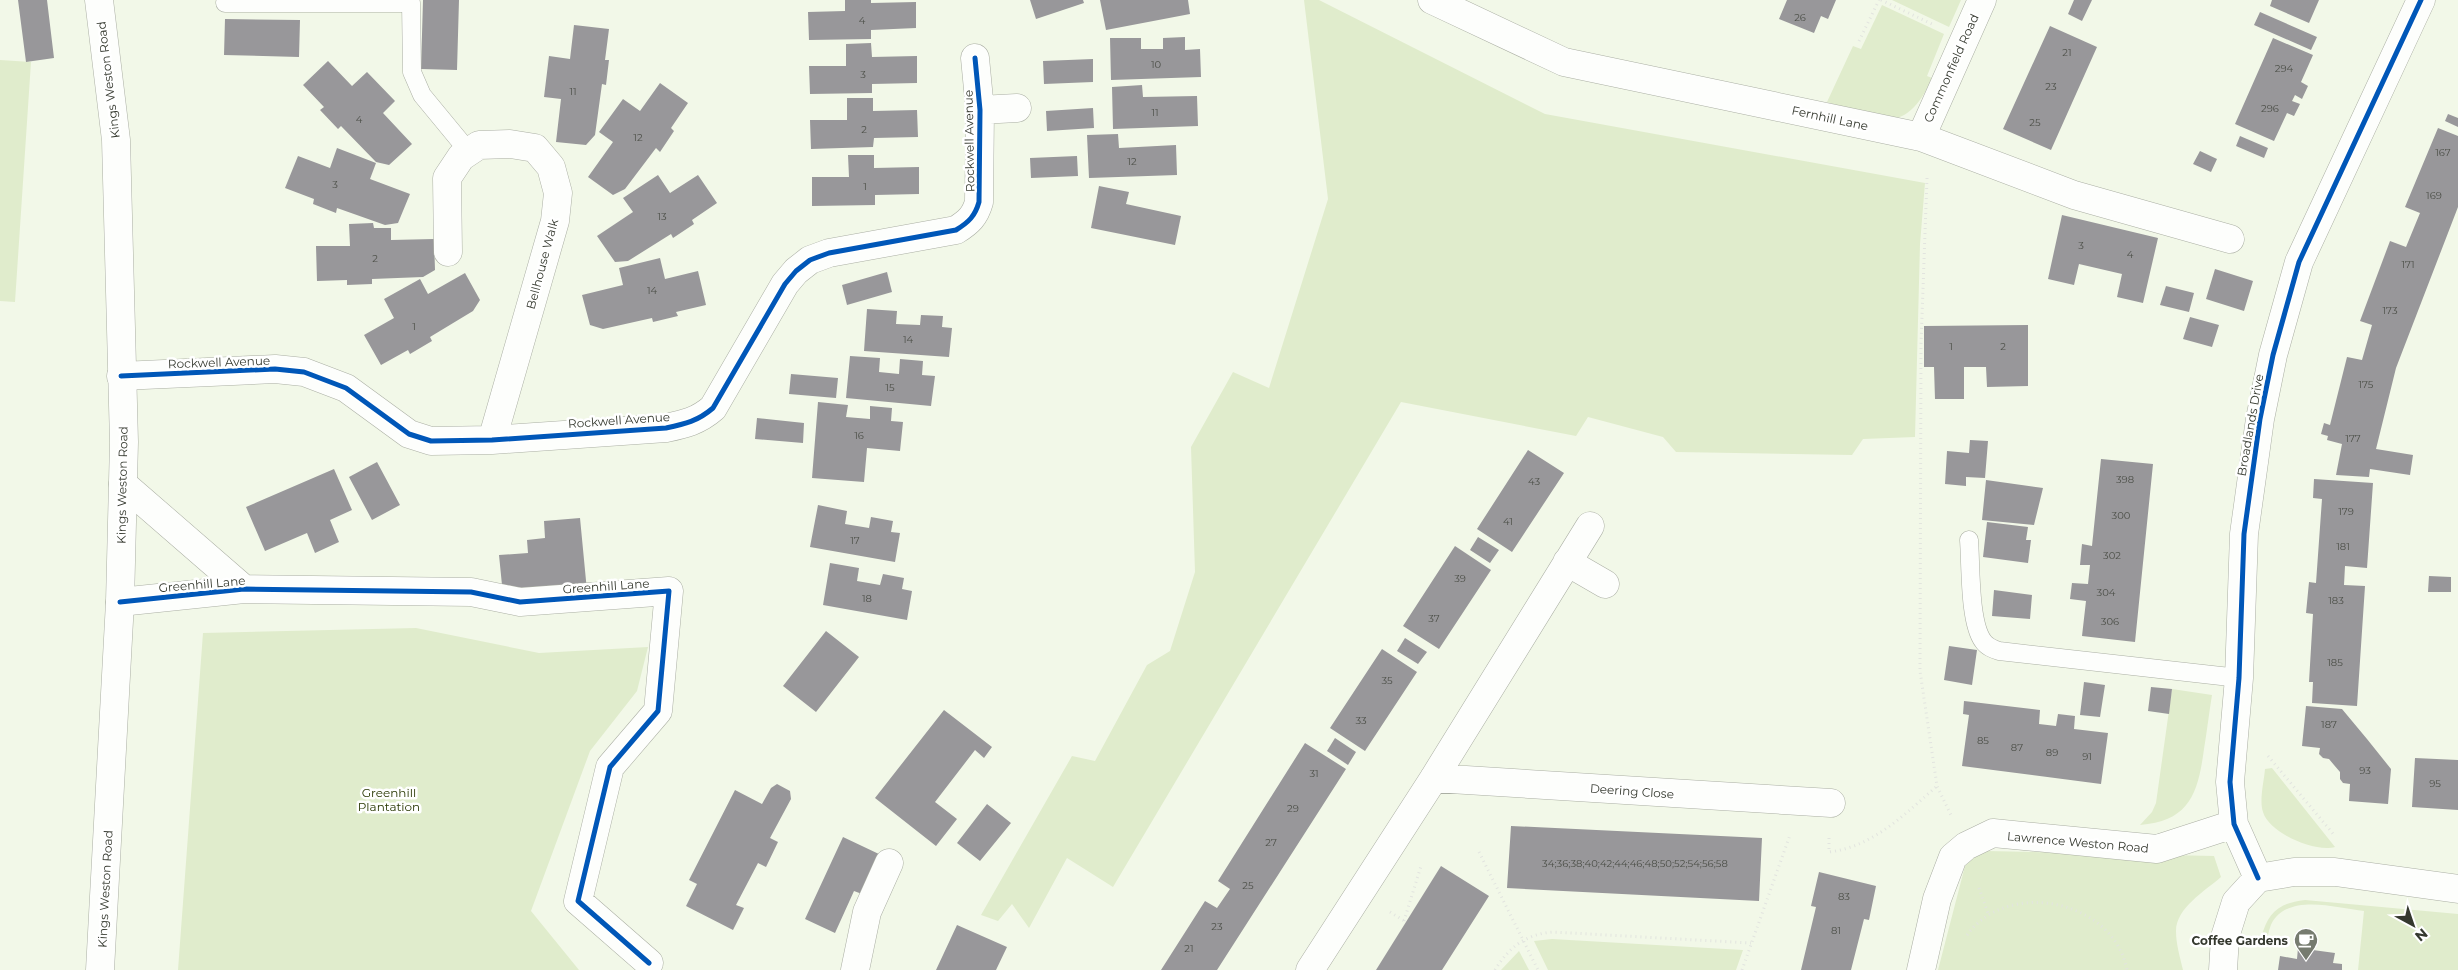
<svg xmlns="http://www.w3.org/2000/svg" width="2458" height="970" font-family="Montserrat,sans-serif">
	<style>
		.green { fill: #e0eccc }
		.building { fill: #98979a }
		.lines { fill: none; stroke-linecap: round; stroke-linejoin: round }
		.lane-casing { stroke: #abafa4; stroke-width: 19 }
		.street-casing { stroke: #abafa4; stroke-width: 29 }
		.secondary-casing { stroke: #abafa4; stroke-width: 29 }
		.path { stroke: #e2e4df; stroke-width: 3; stroke-dasharray: 1 4; stroke-linecap: butt }
		.lane { stroke: #fdfefc; stroke-width: 18 }
		.street { stroke: #fdfefc; stroke-width: 28 }
		.secondary { stroke: #fdfefc; stroke-width: 28 }
		.cycleway-casing { stroke: #fff; stroke-width: 8 }
		.cycleway { stroke: #0057b8; stroke-width: 5 }
		.labels { text-anchor: middle; dominant-baseline: central; stroke-width: 5; stroke-linejoin: round; paint-order: stroke }
		.number-label { font-size: 10px; fill: #4d5049 }
		.street-label { font-size: 12px; fill: #34382e; stroke: #fff }
		.park-label { font-size: 12px; fill: #293803; stroke: #fff }
		.poi-label { font-size: 12px; font-weight: bold; fill: #34382e; stroke: #fff; text-anchor: end }
	</style>
	<rect width="100%" height="100%" fill="#f2f8e8"/>
	<path class="green" d="M1304 0H1319L1545 114 1925 183 1920 244 1915 437 1863 439 1852 455 1676 452 1663 437 1588 417 1576 436 1401 402 1113 887 1067 858 1029 928 1012 904 998 921 981 915 1072 756 1095 761 1147 665 1170 651 1195 572 1191 447 1233 372 1269 388 1328 199Z
		M1892 0H1961L1949 27Z
		M1882 5 1944 34 1927 76 1932 78C1905 139 1877 119 1827 102L1853 46 1861 49Z
		M0 60 31 62 15 302 0 301Z
		M416 628 539 653 648 647 637 691 590 751 531 911 579 970H178L203 633Z
		M2172 689 2212 695C2209 713 2207 731 2204 749 2198 793 2190 821 2140 825L2152 812 2156 803Z
		M2272 768 2335 847C2315 853 2269 833 2263 812 2259 801 2264 781 2265 769Z
		M1986 851 2214 856 2221 877C2205 891 2176 908 2176 931 2176 944 2180 957 2183 970H1938L1965 866 1975 856Z
		M2305 900 2458 914V970H2358L2364 911C2338 908 2296 895 2276 917 2270 923 2269 932 2267 939L2261 938C2268 913 2278 903 2305 900Z
		M1552 939 1743 950 1736 970H1548L1534 941Z
		M1519 951 1529 970H1501Z"/>
	<path class="building" d="M18 0H47L54 58 26 62Z
		M423 0H459L457 70 421 69Z
		M845 0H871V3L916 2V28L871 30V39L809 40 808 12 845 11Z
		M1030 0H1083L1084 3 1036 19Z
		M1100 0H1188L1190 14 1106 30Z
		M1787 0H1836L1828 19 1821 16 1814 33 1779 19Z
		M2074 0H2092L2082 21 2068 14Z
		M2272 0H2319L2309 23 2270 6Z
		M2260 12 2317 37 2311 50 2254 25Z
		M225 19 300 20 299 57 224 55Z
		M574 25 609 29 605 60H609L606 85 602 84 595 135 586 145 556 142 561 99 544 97 549 56 570 59Z
		M2050 26 2097 47 2051 150 2003 129Z
		M1185 37V50L1200 49 1201 77 1111 80 1110 38H1141V49H1163V38Z
		M2273 38 2313 55 2301 82 2308 86 2302 99 2295 95 2292 101 2300 104 2294 116 2287 113 2274 141 2235 124Z
		M871 43 872 57 917 56V83L872 84V93L810 94 809 66H846V44Z
		M1093 59V82L1044 84 1043 61Z
		M328 61 352 86 367 72 395 101 383 113 412 144 389 165 376 162 341 126 338 129 320 110 324 107 303 85Z
		M660 83 688 103 671 128 674 131 660 152 656 148 625 189 613 195 588 177 613 142 599 132 623 99 640 111Z
		M1142 85 1143 97 1197 96 1198 126 1113 129 1112 87Z
		M847 98H873V111L917 110 918 137 874 138 873 147 811 149 810 120H847Z
		M1093 108 1094 128 1047 131 1046 111Z
		M2448 114 2458 118V127L2445 121Z
		M2438 128 2458 136V207L2396 368 2376 449 2413 455 2410 475 2370 469 2369 477 2336 475 2342 444 2327 440 2328 436 2321 434 2324 423 2330 425 2347 357 2362 360 2372 325 2360 321 2390 241 2406 247 2420 213 2405 207Z
		M1118 134 1119 148 1176 145 1177 175 1089 178 1087 135Z
		M2240 136 2268 148 2264 158 2236 146Z
		M337 148 376 163 370 179 410 194 398 223 385 225 337 208 336 213 313 204 314 199 285 188 298 156 330 168Z
		M2200 151 2217 159 2211 172 2193 164Z
		M848 155H874V168L919 167V194L875 195V205L812 206V177H849Z
		M1077 156 1078 176 1031 178 1030 158Z
		M658 175 670 193 698 175 717 203 692 220 694 224 673 238 671 234 628 261 615 262 597 236 633 212 623 198Z
		M1099 186 1129 192 1126 204 1181 216 1175 245 1091 228Z
		M2062 215 2158 238 2143 303 2117 297 2122 274 2079 264 2074 285 2048 279Z
		M373 223 374 228H391V240L434 239 435 270 423 277 372 279V284L347 285V280L317 281 316 246H350L349 224Z
		M660 258 665 279 698 271 706 305 676 312 678 316 653 322 652 318 603 329 590 325 582 295 623 285 619 268Z
		M2215 269 2253 281 2244 311 2206 299Z
		M887 272 892 292 847 305 842 285Z
		M465 273 480 300 473 311 430 337 432 341 410 354 408 350 381 365 364 335 394 318 384 299 420 279 428 294Z
		M2166 286 2194 293 2189 312 2160 305Z
		M867 309 897 311 896 324 920 325 921 315 943 316 942 327 952 328 949 357 864 351Z
		M2190 317 2219 325 2212 347 2183 339Z
		M2028 325V386L1987 387 1986 367H1964V399H1935L1934 367H1924V326Z
		M850 356 880 358 879 372 899 374 900 359 923 361 922 375 935 376 931 406 846 398Z
		M791 374 838 378 836 398 789 394Z
		M818 402 848 405 846 417 870 419V406L892 408 891 421 903 422 900 451 867 448 864 482 812 478Z
		M757 418 804 423 803 443 755 439Z
		M1970 440 1988 441 1985 478 1966 477V486L1945 484 1947 451 1969 453Z
		M1528 450 1564 473 1512 552 1477 529Z
		M2101 459 2153 464 2135 642 2082 636 2086 601 2070 599 2072 583 2088 584 2090 565H2080L2082 544 2092 546Z
		M377 462 400 505 372 520 349 477Z
		M334 469 352 510 330 520 339 542 315 553 307 533 265 551 246 507Z
		M2314 479 2373 483 2367 568 2345 566 2344 585 2365 586 2357 706 2312 703 2313 682H2309L2313 614 2306 613 2309 582 2316 583 2322 499 2313 498Z
		M1986 480 2043 488 2034 525 1982 520Z
		M818 505 847 511 845 524 869 528 871 517 893 521 891 532 900 533 895 562 810 547Z
		M580 518 587 591 503 595 499 555 528 553 527 540 545 538 544 521Z
		M1987 522 2028 527 2026 540H2031L2028 563 1983 557Z
		M1478 537 1499 550 1490 563 1470 550Z
		M1455 546 1491 570 1439 649 1403 626Z
		M830 563 859 568 857 581 880 585 883 574 904 578 902 589 912 591 907 620 823 605Z
		M2429 576 2451 577V592H2428Z
		M1994 590 2032 595 2030 619 1992 616Z
		M826 631 859 657 816 712 783 686Z
		M1405 638 1427 652 1418 664 1397 651Z
		M1949 646 1977 650 1972 685 1944 680Z
		M1382 649 1417 672 1365 751 1330 728Z
		M2084 682 2105 685 2100 717 2080 715Z
		M2151 687 2172 689 2169 714 2148 711Z
		M1964 701 2040 710 2039 724 2056 726 2058 714 2075 716 2074 729 2108 733 2101 784 1962 766 1969 715 1963 714Z
		M2306 706 2342 709 2367 739 2391 769 2388 804 2349 801 2350 784 2343 783 2340 779V772L2334 765 2329 759 2323 758 2319 754 2320 748 2302 746Z
		M944 710 992 747 984 758 975 750 935 802 957 819 936 846 875 798Z
		M1335 738 1356 752 1348 765 1327 751Z
		M1305 743 1346 769 1217 970H1161L1205 901 1217 908 1230 889 1218 881Z
		M2415 758 2458 760V810L2412 807Z
		M777 784 790 791 791 799 770 838 778 842 766 867 758 863 736 905 744 908 733 930 686 906 697 884 689 880 735 790 762 804 771 788Z
		M987 804 1011 823 980 861 957 843Z
		M1511 826 1762 838 1759 901 1507 888Z
		M843 837 881 855 862 894 854 891 835 933 805 919Z
		M1441 866 1489 896 1442 970H1376Z
		M1819 872 1876 886 1869 920 1864 919 1851 970H1801L1816 907 1811 906Z
		M957 925 1007 947 996 970H936Z
		M2298 948 2335 953 2333 963 2342 964V970H2278L2280 956 2297 959Z"/>
	<g class="lines">
		<g class="lane-casing">
			<path id="lane" d="M225 3H411L412 72 422 95 469 152
				M1969 540C1971 565 1969 622 1983 641 1987 647 1993 649 1999 651L2239 678"/>
		</g>
		<g class="street-casing">
			<path id="street" d="M1432 0 1564 62 1921 137 2074 195 2230 239
				M980 110 1017 108
				M1921 137 1982 0
				M448 252 447 178 461 157 479 145 510 144 535 148 551 167 558 193 555 221 492 440
				M121 376 275 369 304 372 346 388 409 434 431 441 492 440 666 428C685 424 698 421 713 408L785 284 796 271 810 260 829 253 956 230C969 222 975 216 979 202L980 110 975 58
				M123 484 244 589
				M1567 562 1605 584
				M120 602 244 589 471 592 520 602 669 591 658 711 610 767 578 901 649 963
				M1434 778 1831 803
				M2258 878 2234 824 2230 782 2239 678 2244 534 2260 419 2273 355 2299 262 2421 0
				M2258 878 2294 872H2335L2458 889
				M855 970 867 912 889 863
				M1310 970 1434 778 1590 526
				M1921 970 1937 899 1953 857 1966 846 1993 833 2157 849 2234 824
				M2223 970 2225 937 2236 902 2258 878"/>
		</g>
		<g class="secondary-casing">
			<path id="secondary" d="M99 0 116 140 124 442 120 602 100 970"/>
		</g>
		<path class="path" d="M1881 0 1932 24
			M1859 41 1879 0
			M1927 178 1921 344 1920 671 1937 786 1951 815
			M2268 756 2335 836
			M1829 838V852C1873 847 1905 814 1937 786
			M1479 852 1538 970
			M1979 888 1989 916
			M1390 912 1406 922
			M1404 921 1421 866
			M1967 935C2008 878 2114 900 2127 970
			M1495 970C1509 947 1526 934 1553 932L1751 943
			M1742 970 1790 835"/>
		<use href="#lane" class="lane"/>
		<use href="#street" class="street"/>
		<use href="#secondary" class="secondary"/>
		<g class="cycleway-casing">
			<path id="cycleway" d="M121 376 275 369 304 372 346 388 409 434 431 441 492 440 666 428C685 424 698 421 713 408L785 284 796 271 810 260 829 253 956 230C969 222 975 216 979 202L980 110 975 58
				M120 602 244 589 471 592 520 602 669 591 658 711 610 767 578 901 649 963
				M2258 878 2234 824 2230 782 2239 678 2244 534 2260 419 2273 355 2299 262 2421 0"/>
		</g>
		<use href="#cycleway" class="cycleway"/>
	</g>
	<defs>
		<g id="cafe-pin" transform="scale(1.25)"><path d="M0 17L-7.5 6A9.5 9.5 0 1 1 7.5 6Z" fill="#767b6f" stroke="#fff"/><path d="M-5.5-4.5H6V0H3Q3 3.5 0 3.5H-2.5Q-5.5 3.5-5.5 0ZM3-3.2v2h1.7v-2ZM-6 4.5H4V6H-6Z" fill="#fff"/></g>
	</defs>
	<g fill-rule="evenodd">
		<use href="#cafe-pin" x="2306" y="940"/>
	</g>
	<g class="labels">
		<g class="number-label">
			<text x="1800" y="17">26</text>
			<text x="862" y="20">4</text>
			<text x="2067" y="52">21</text>
			<text x="1156" y="64">10</text>
			<text x="2284" y="68">294</text>
			<text x="863" y="74">3</text>
			<text x="2051" y="86">23</text>
			<text x="573" y="91">11</text>
			<text x="2270" y="108">296</text>
			<text x="1155" y="112">11</text>
			<text x="359" y="119">4</text>
			<text x="2035" y="122">25</text>
			<text x="864" y="129">2</text>
			<text x="638" y="137">12</text>
			<text x="2443" y="152">167</text>
			<text x="1132" y="161">12</text>
			<text x="335" y="184">3</text>
			<text x="865" y="186">1</text>
			<text x="2434" y="195">169</text>
			<text x="662" y="216">13</text>
			<text x="2081" y="245">3</text>
			<text x="2130" y="254">4</text>
			<text x="375" y="258">2</text>
			<text x="2408" y="264">171</text>
			<text x="652" y="290">14</text>
			<text x="2390" y="310">173</text>
			<text x="414" y="326">1</text>
			<text x="908" y="339">14</text>
			<text x="1951" y="346">1</text>
			<text x="2003" y="346">2</text>
			<text x="2366" y="384">175</text>
			<text x="890" y="387">15</text>
			<text x="859" y="435">16</text>
			<text x="2353" y="438">177</text>
			<text x="2125" y="479">398</text>
			<text x="1534" y="481">43</text>
			<text x="2346" y="511">179</text>
			<text x="2121" y="515">300</text>
			<text x="1508" y="521">41</text>
			<text x="855" y="540">17</text>
			<text x="2343" y="546">181</text>
			<text x="2112" y="555">302</text>
			<text x="1460" y="578">39</text>
			<text x="2106" y="592">304</text>
			<text x="867" y="598">18</text>
			<text x="2336" y="600">183</text>
			<text x="1434" y="618">37</text>
			<text x="2110" y="621">306</text>
			<text x="2335" y="662">185</text>
			<text x="1387" y="680">35</text>
			<text x="1361" y="720">33</text>
			<text x="2329" y="724">187</text>
			<text x="1983" y="740">85</text>
			<text x="2017" y="747">87</text>
			<text x="2052" y="752">89</text>
			<text x="2087" y="756">91</text>
			<text x="2365" y="770">93</text>
			<text x="1314" y="773">31</text>
			<text x="2435" y="783">95</text>
			<text x="1293" y="808">29</text>
			<text x="1271" y="842">27</text>
			<text x="1635" y="863">34;36;38;40;42;44;46;48;50;52;54;56;58</text>
			<text x="1248" y="885">25</text>
			<text x="1844" y="896">83</text>
			<text x="1217" y="926">23</text>
			<text x="1836" y="930">81</text>
			<text x="1189" y="948">21</text>
		</g>
		<g class="street-label">
			<text transform="translate(1951 68) rotate(-66)">Commonfield Road</text>
			<text transform="translate(108 80) rotate(-97)">Kings Weston Road</text>
			<text transform="translate(1830 118) rotate(12)">Fernhill Lane</text>
			<text transform="translate(969 141) rotate(-91)">Rockwell Avenue</text>
			<text transform="translate(542 264) rotate(-75)">Bellhouse Walk</text>
			<text transform="translate(219 362) rotate(-2)">Rockwell Avenue</text>
			<text transform="translate(619 420) rotate(-4)">Rockwell Avenue</text>
			<text transform="translate(2250 425) rotate(-80)">Broadlands Drive</text>
			<text transform="translate(122 485) rotate(-89)">Kings Weston Road</text>
			<text transform="translate(202 584) rotate(-5)">Greenhill Lane</text>
			<text transform="translate(606 586) rotate(-4)">Greenhill Lane</text>
			<text transform="translate(1632 791) rotate(4)">Deering Close</text>
			<text transform="translate(2078 842) rotate(5)">Lawrence Weston Road</text>
			<text transform="translate(105 889) rotate(-87)">Kings Weston Road</text>
		</g>
		<g class="park-label">
			<text x="389" y="792">Greenhill<tspan x="389" dy="14">Plantation</tspan></text>
		</g>
		<g class="poi-label">
			<text x="2288" y="940">Coffee Gardens</text>
		</g>
	</g>
	<g transform="translate(2413 925) rotate(140)" stroke="#ffffff" stroke-width="4" paint-order="stroke">
	<path d="M0-4L9 19L0 12L-9 19Z" fill="#34382e"/>
	<text y="-8" font-size="14" font-weight="bold" text-anchor="middle" fill="#34382e">N</text>
	</g>
</svg>
